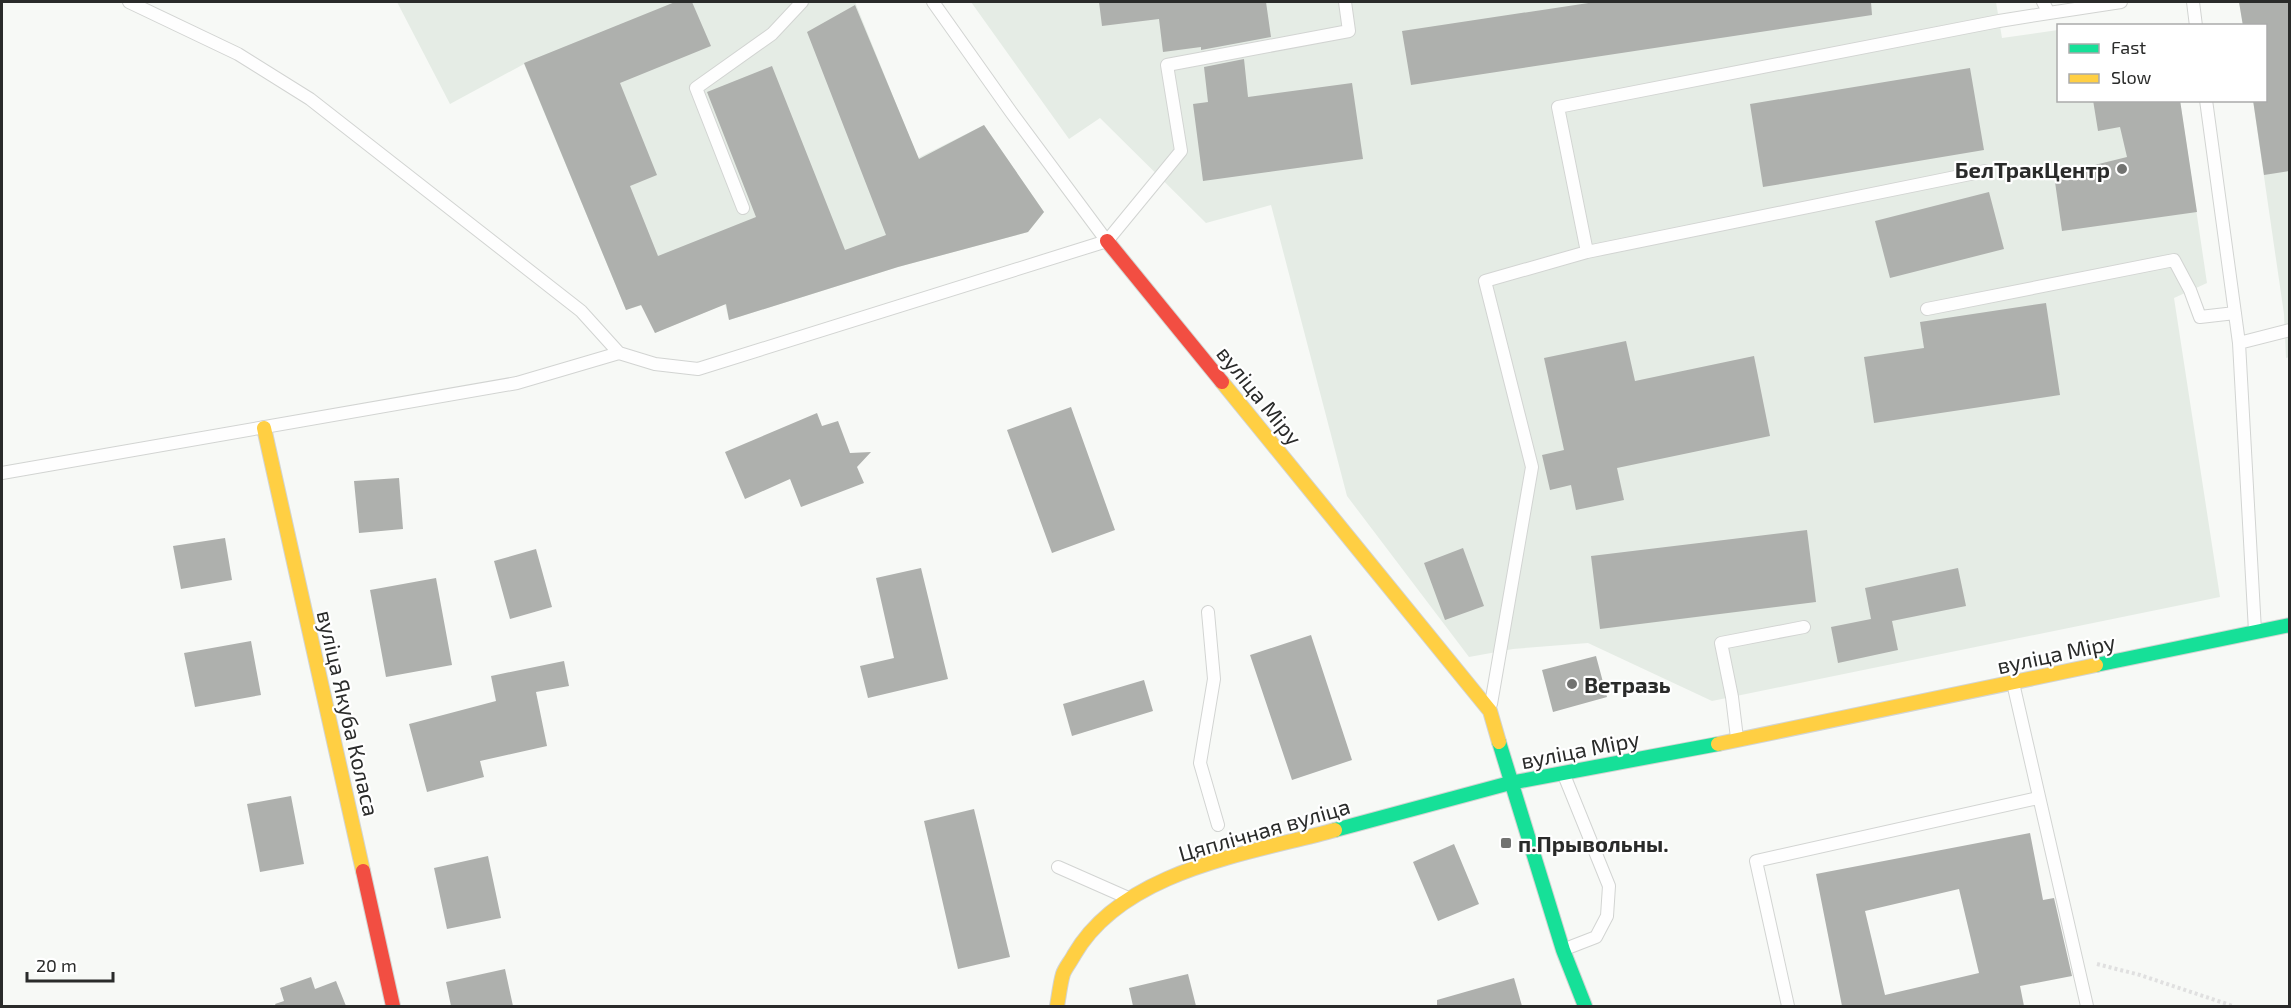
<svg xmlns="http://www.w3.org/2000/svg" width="2291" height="1008" font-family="'Exo 2',sans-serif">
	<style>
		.built { fill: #e5ece5 }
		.building { fill: #aeb0ad; fill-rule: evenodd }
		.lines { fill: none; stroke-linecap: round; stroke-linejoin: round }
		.lane-casing { stroke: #d2d4d2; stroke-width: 14 }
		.fast-casing { stroke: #d2d4d2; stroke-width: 16 }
		.slow-casing { stroke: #d2d4d2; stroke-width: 16 }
		.jam-casing { stroke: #d2d4d2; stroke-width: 16 }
		.path { stroke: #e0e0e0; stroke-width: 4; stroke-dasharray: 3 3; stroke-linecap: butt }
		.lane { stroke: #fefefe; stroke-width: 12 }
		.fast { stroke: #16e098; stroke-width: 14 }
		.slow { stroke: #ffcf43; stroke-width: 14 }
		.jam { stroke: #f24e42; stroke-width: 14 }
		.poi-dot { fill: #727371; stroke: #fff; stroke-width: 2 }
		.labels { text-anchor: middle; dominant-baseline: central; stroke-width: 4.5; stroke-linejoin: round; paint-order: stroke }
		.poi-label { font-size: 22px; font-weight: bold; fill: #2a2b2a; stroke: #fff; text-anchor: start }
		.street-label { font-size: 22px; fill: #2a2b2a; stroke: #fff }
	</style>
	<rect width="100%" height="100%" fill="#f7f9f6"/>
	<path class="built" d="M397 2H855L918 158 984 125 1044 212 1028 232 898 267 729 320 725 304 655 333 642 305 626 310 524 64 450 104Z
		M971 2H1996L2002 38 2058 30V100L2180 101 2207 283 2174 298 2220 597 1712 701 1588 643 1513 649 1469 657 1347 496 1271 205 1206 223 1100 118 1069 139Z
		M2239 2H2289L2290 357 2286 358 2284 314 2253 101 2266 100V26L2243 25Z"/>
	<path class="building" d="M675 2H692L711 46 620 83 657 175 630 186 658 256 756 217 707 92 772 66 845 250 886 235 807 32 855 5 919 159 984 125 1044 212 1028 232 898 267 729 320 726 304 655 333 641 305 626 310 524 63Z
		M1099 2H1266L1271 37 1201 50V47L1163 52 1159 19 1102 26Z
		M1595 2H1871L1872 15 1411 85 1402 31Z
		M2239 2H2289V171L2264 175 2253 100H2265V26H2243Z
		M1244 59 1248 97 1352 83 1363 159 1203 181 1193 104 1208 102 1204 67Z
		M1970 68 1984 150 1763 187 1750 104Z
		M2093 100H2180L2197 212 2062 231 2054 175 2127 157 2120 127 2098 131Z
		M1989 192 2004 249 1890 278 1875 221Z
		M2046 303 2060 395 1874 423 1864 357 1924 348 1920 322Z
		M1626 341 1635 381 1754 356 1770 436 1617 468 1624 500 1576 510 1571 485 1550 490 1542 455 1564 450 1544 358Z
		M1071 407 1115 530 1052 553 1007 430Z
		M817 413 822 426 838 421 850 453 871 452 857 467 864 483 801 507 790 479 745 499 725 452Z
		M399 478 403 529 359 533 354 481Z
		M1807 530 1816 602 1600 629 1591 556Z
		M225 538 232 580 181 589 173 546Z
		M1463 548 1484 606 1445 620 1424 563Z
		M536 549 552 607 510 619 494 561Z
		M921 568 948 679 868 698 860 666 894 658 876 578Z
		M1958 568 1966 606 1892 621 1898 650 1838 663 1831 627 1871 619 1865 588Z
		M436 578 452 665 386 677 370 590Z
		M1311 635 1352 760 1292 780 1250 655Z
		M251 641 261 695 195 707 184 653Z
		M1596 656 1607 697 1553 712 1542 670Z
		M564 661 569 686 536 692 547 746 480 761 484 777 427 792 409 724 496 701 491 676Z
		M1144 680 1153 711 1072 736 1063 704Z
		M291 796 304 864 260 872 247 804Z
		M974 809 1010 957 958 969 924 821Z
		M2030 833 2043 900 2054 898 2072 976 2020 986 2024 1006H1842L1816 874ZM1959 889 1979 973 1885 995 1865 911Z
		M1454 844 1479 904 1438 921 1413 862Z
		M488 856 501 918 447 929 434 868Z
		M505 969 513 1006H451L446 982Z
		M1188 974 1196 1006H1133L1129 988Z
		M311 977 315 989 336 981 346 1006H276L275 1004 284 1001 280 988Z
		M1514 978 1522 1006H1437V1000Z"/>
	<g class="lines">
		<g class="lane-casing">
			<path id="lane" d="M129 2 238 54 310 99 581 311 619 353 655 364 698 369 1107 241 1181 151 1167 65 1349 31 1345 2
				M933 2 1011 112 1106 240
				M2043 2 2049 13 2121 2
				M2193 2 2196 26
				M2206 100 2239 343 2255 631
				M1985 171 1587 252 1558 107 1999 21 2049 13
				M743 208 696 88 772 34 802 2
				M1927 309 2174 260 2190 290 2200 317 2235 313
				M2239 343 2290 330
				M2 473 517 383 619 353
				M1208 612 1214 679 1200 763 1218 825
				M2013 683 2087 1006
				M1491 704 1532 467 1485 281 1587 252
				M1737 738 1732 697 1721 643 1804 627
				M1564 775 1609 886 1607 916 1596 937 1565 949
				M1058 867 1126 897
				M1788 1006 1756 861 2038 798"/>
		</g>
		<g class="fast-casing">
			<path id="fast" d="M2096 665 2290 625
				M1499 742 1563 950 1585 1006
				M1335 830 1510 783 1718 744"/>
		</g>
		<g class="slow-casing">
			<path id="slow" d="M1222 382 1490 711 1499 742
				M264 428 363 871
				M1718 744 2096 665
				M1057 1006C1059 996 1060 984 1063 974 1065 968 1071 961 1074 955 1123 870 1248 854 1335 830"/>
		</g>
		<g class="jam-casing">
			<path id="jam" d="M1107 241 1222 382
				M363 871 393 1006"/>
		</g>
		<path class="path" d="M2097 964 2140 975 2233 1006"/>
		<use href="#lane" class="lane"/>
		<use href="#fast" class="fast"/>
		<use href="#slow" class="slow"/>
		<use href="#jam" class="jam"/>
	</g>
	<g class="poi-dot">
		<circle cx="2122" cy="169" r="6"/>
		<circle cx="1572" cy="684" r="6"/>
		<rect x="1500" y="837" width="12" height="12" rx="3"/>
	</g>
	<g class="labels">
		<g class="poi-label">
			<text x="2110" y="169" text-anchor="end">БелТракЦентр</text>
			<text x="1584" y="684">Ветразь</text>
			<text x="1518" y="843">п.Прывольны.</text>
		</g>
		<g class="street-label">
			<text transform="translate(1260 395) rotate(51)">вуліца Міру</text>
			<text transform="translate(2056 653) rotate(-12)">вуліца Міру</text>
			<text transform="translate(349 713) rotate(77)">вуліца Якуба Коласа</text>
			<text transform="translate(1580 749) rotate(-11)">вуліца Міру</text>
			<text transform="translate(1264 829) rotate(-16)">Цяплічная вуліца</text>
		</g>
	</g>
	<rect width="2291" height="1008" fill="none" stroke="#2a2b2a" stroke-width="6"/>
	<rect x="2057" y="24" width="210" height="78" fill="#ffffff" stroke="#aaaaaa" stroke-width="1.5"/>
	<rect x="2069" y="44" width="30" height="9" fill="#16e098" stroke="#aaaaaa" stroke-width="1.5"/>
	<text x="2111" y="54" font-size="18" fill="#2a2b2a">Fast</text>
	<rect x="2069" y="74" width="30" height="9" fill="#ffcf43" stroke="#aaaaaa" stroke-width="1.5"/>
	<text x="2111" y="84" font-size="18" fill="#2a2b2a">Slow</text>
	<path d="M27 972v9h86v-9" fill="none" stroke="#2a2b2a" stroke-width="3"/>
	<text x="36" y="972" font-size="18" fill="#2a2b2a" stroke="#ffffff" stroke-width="4.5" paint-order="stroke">20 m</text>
</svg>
